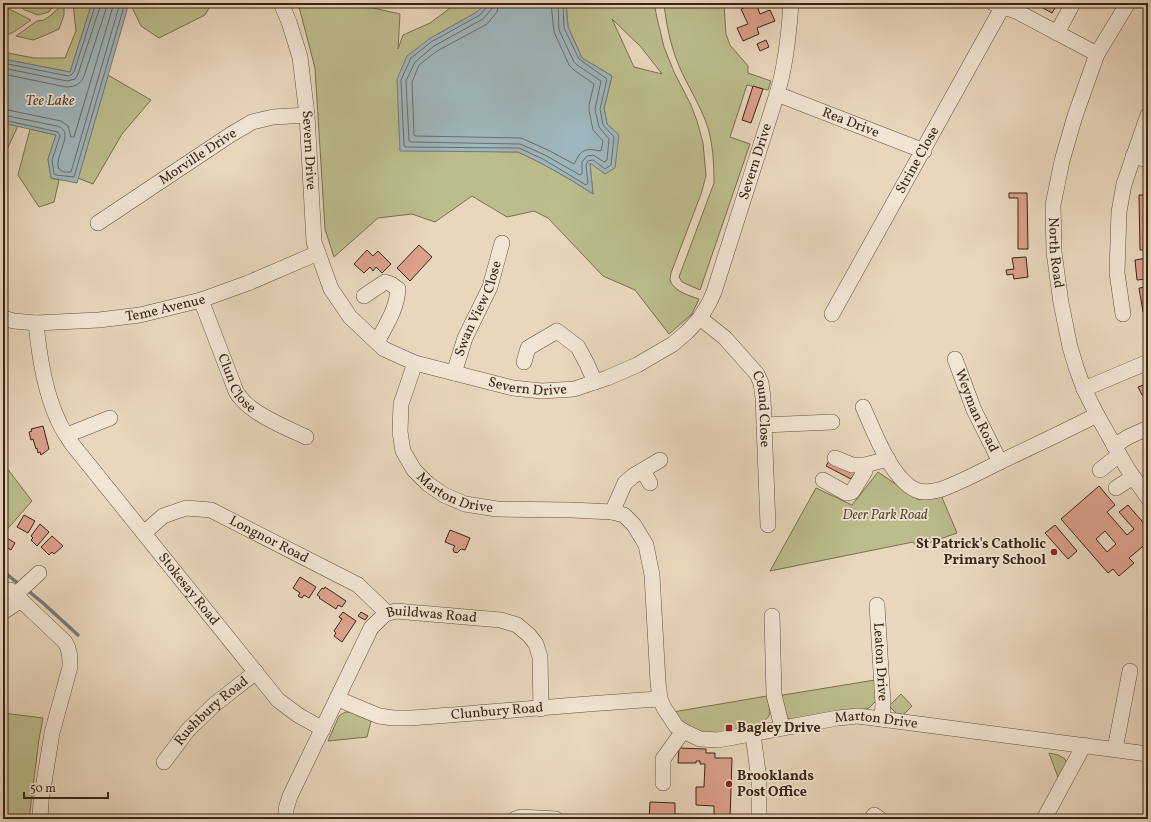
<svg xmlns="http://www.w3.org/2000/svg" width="1151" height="822" font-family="Vollkorn,serif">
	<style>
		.green { fill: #bcbd8d; stroke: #7b7050; fill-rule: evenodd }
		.water { fill: #9eb6bd; stroke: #767c79 }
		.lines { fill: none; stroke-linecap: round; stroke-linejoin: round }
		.shore { stroke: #6c6d68; stroke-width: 1 }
		.stream { stroke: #767c79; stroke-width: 3.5 }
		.building { fill: #dca08b; stroke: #3a2414; fill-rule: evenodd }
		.minor-casing { stroke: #66513e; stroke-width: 16 }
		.minor { stroke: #f1e5d4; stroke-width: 15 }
		.poi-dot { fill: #8f2418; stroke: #f1e5d4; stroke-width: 1.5 }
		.labels { text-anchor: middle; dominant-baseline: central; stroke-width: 3.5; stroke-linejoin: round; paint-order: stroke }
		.street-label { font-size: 14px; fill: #3a2414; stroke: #f1e5d4 }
		.park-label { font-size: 14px; font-style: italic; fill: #5a4a32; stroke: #f1e5d4 }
		.poi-label { font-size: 14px; font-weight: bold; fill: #3a2414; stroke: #f1e5d4; text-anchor: start }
		.water-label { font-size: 15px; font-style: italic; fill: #53483e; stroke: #f1e5d4 }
	</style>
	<rect width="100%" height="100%" fill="#e9d7bd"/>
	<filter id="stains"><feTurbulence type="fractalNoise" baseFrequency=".005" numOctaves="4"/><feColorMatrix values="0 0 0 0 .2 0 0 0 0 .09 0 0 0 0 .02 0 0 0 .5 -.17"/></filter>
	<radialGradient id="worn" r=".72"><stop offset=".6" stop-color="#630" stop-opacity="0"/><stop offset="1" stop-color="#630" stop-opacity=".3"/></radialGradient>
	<path class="green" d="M14 3H55L49 12 38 15 25 10Z
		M64 3V15L59 29 46 35 33 40 16 36 37 21 44 20 50 16Z
		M73 3H92L70 72 3 59V52L34 58H65L76 31Z
		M130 3H212L205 15 159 38 141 26Z
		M298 3H351L400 14 398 49 403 35 430 23 457 3H486L477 12 429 39 400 150 518 152 541 163 571 180 593 194 590 163 619 135 607 124 604 108 612 76 582 58 568 27 566 3H654L657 18 664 47 674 72 691 105 697 121 703 143 706 176 701 194 671 273C671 274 670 279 670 280 673 291 690 296 699 299L692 314 669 334 635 290 603 276 548 218 534 211 507 217 472 196 435 222 412 214 378 218 334 257 325 229 315 68ZM612 19 641 47 662 74 634 67Z
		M664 3H720L724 5 726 34 730 45 748 66V73L771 81 768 90 747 85 730 137 750 144 700 290 682 282 679 277 714 183C714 165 713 145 708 128 701 106 688 87 679 66 671 47 666 24 664 3Z
		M3 6 31 20C23 25 13 35 3 35Z
		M108 75 151 100 122 134 93 184 78 178Z
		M3 123 18 126 3 158Z
		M30 129 56 135 48 159 51 178 59 180 54 202 39 207 18 175Z
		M3 463 32 501 3 534Z
		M878 472 919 500 941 495 957 533 917 547 913 542 770 571 816 488 852 505Z
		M875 680 876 701 869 708 862 710 792 720 787 718 777 696Z
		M901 694 912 706 902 716 896 713 889 706Z
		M767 696C770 712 774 716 758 725L711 735 686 727 673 712Z
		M345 712H350L371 721 367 737 328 741 339 716Z
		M3 713 43 718 39 739 29 819H3Z
		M1049 753 1058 755 1065 759 1067 765 1059 780Z"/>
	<path class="water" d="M92 3H129L77 183 51 178 48 159 56 135 3 123V59L70 72Z
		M486 3H566L568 27 582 58 612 76 604 108 607 124 619 135 615 168 605 174 590 163 593 194 571 180 541 163 518 152 400 151 397 79 407 56 429 39 477 12Z"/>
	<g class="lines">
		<path class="shore" d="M488 3 487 7 480 15 431 42 411 58 401 80 404 146 406 147 519 148 543 159 586 185 588 183 586 165 588 161 593 160 605 169 611 165 614 137 603 125 600 109 607 79 579 59 564 28 563 3
			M493 3 491 10 483 19 434 46 415 62 406 81 409 141 411 142 520 144 545 155 580 175 582 173V162L587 156 593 155 604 162 607 160 609 139 599 127 595 109 601 81 577 65 574 62 559 30 558 3
			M499 3 497 12 487 24 437 51 419 65 412 82 414 135 416 136 521 138 548 150 574 164C576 161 577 158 579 155 585 147 593 150 601 151L603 141 593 130 589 110V105L594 84 574 70 569 65 554 32 551 3
			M3 63 68 76 71 75 74 72 96 3
			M3 68 67 81 75 79 78 74 100 7 101 3
			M3 74 66 87C75 87 81 84 84 76L106 9 107 3
			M3 109 61 121 68 126 71 137H74L114 3
			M3 115 57 126C61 127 65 130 65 135 66 146 45 175 71 172L120 3
			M3 120 58 132 60 136 52 160 54 174 56 175 74 177 125 3"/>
		<path class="stream" d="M3 571 21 586
			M26 589 43 603 78 635"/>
	</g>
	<path class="building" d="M756 3 760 14 770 10 775 21 757 28 759 34 743 41 737 28 748 24 741 9Z
		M1034 3H1058L1052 13Z
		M766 40 769 47 760 51 757 44Z
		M753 86 763 89 751 123 742 120Z
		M1009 193H1027L1028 249H1018V198H1009Z
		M1139 195H1148V250H1140Z
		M419 245 432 257 410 281 397 268Z
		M367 250 373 256 378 251 391 264 382 273 376 267 373 271 370 267 364 273 354 264Z
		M1026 257 1028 277 1014 279 1013 274 1007 275 1006 270 1014 269 1012 258Z
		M1147 258 1148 279 1137 280 1135 260Z
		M1148 287V312H1143L1139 288Z
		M1148 383V393L1142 395 1138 387Z
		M43 426 49 449 41 455 40 452 38 453 37 448 36 449 33 439 31 440 29 432 32 431 31 429Z
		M830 459 855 473 851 479 826 466Z
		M1099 486 1115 505 1107 512 1127 535 1134 529 1119 512 1128 505 1148 528V542L1129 558 1134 563 1119 576 1113 569 1108 573 1061 519ZM1105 531 1116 544 1107 552 1096 539Z
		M24 515 35 521 28 533 17 527Z
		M40 524 49 532 37 546 31 540 33 538 31 536Z
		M1055 525 1077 551 1068 559 1045 533Z
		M450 530 470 538 465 550 461 549 457 553 454 552 453 549 455 546 445 542Z
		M52 536 63 546 54 554 52 552 49 555 41 547Z
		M7 538 15 543 11 550 3 545Z
		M300 577 316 587 309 598 304 595 302 598 298 596 300 593 293 588Z
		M325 587 346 601 342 607 338 605 336 609 319 598 320 597 317 595 322 588 324 589Z
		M343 612 356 621 342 642 334 636 336 633 334 631 342 619 339 617Z
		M361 612 368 616 365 620 358 616Z
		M679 748 706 749V753H715V758H732L730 819H714V806L696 805V787H704L705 764H700V761H696V763H678Z
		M650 802 675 803V814L710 816V819H649Z"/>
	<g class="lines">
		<g class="minor-casing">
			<g id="minor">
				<path id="s1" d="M281 3 289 22 300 57 307 115 314 242 331 289 350 317 384 349 415 363 513 388 542 391 574 389 607 378 637 365 673 344 687 332 700 318 709 303 714 292 777 94C786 65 789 34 791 3"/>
				<path d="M993 3 1018 12 1097 54"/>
				<path id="s2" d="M1128 3 1097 54 1075 116 1062 161 1053 205 1054 252 1061 303 1070 347 1076 367 1084 389 1097 415 1127 468 1148 498"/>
				<path d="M1057 33 1073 3"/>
				<path id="s3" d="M777 94 924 151"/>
				<path d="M1133 156 1148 160"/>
				<path id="s4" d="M98 223 230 135 252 122 273 117 307 115"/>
				<path d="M364 296 385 282 391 284 398 289C397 309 386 325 377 342"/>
				<path id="s5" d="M201 300 234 386C235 390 237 394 240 397 252 414 287 428 306 437"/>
				<path id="s6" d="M832 314 1003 6"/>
				<path d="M1123 314 1117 273 1119 212 1124 184 1148 115"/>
				<path id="s7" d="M3 318 14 321 36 323 99 320 140 315 201 300 248 283 318 253"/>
				<path id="s8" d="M700 318 725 338 757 374 761 383 763 398 768 525"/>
				<path id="s9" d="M36 323C39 355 44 390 58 420 61 428 67 436 72 444L278 700 298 715 323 729"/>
				<path id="s10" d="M955 359 974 410 1000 462"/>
				<path d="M524 362 528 348 557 331 578 347 587 364 595 382"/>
				<path id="s11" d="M415 363 401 404 400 432 403 451 414 470 428 484 444 495 465 504 497 509 572 510 612 512 624 515 634 525 646 545 652 575 658 682 660 699 664 708 676 726 683 731 700 739 718 740 838 718 858 716 1148 754"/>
				<path id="s12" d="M454 373 465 338 490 287 502 243"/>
				<path d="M1084 389 1148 362"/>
				<path d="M863 407C874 431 891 479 916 490 924 494 934 491 942 489 964 481 985 469 1006 459 1036 445 1067 430 1097 415"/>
				<path d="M764 425 832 422"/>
				<path d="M67 435 110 418"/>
				<path d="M1114 446 1128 437 1148 428"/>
				<path d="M835 458 852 465H865L888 459"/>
				<path d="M1100 470 1119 455"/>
				<path d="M643 471 650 483"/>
				<path d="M823 480 846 493 852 492 865 471V465"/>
				<path d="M1116 488 1133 477"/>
				<path d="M612 512 625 483 633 476 660 460"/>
				<path id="s13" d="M144 533 163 516 186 508 211 510 358 585 383 609 385 614"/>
				<path d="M10 590 65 642C70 650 70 657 70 667L52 733 41 801 40 819"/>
				<path d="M15 595 39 573"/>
				<path id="s14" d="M877 605 883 704 882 719"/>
				<path d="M3 612 21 600"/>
				<path d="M772 616 774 695 782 727"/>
				<path id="s15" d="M338 699 379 716 393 718H411C494 712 577 704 660 699"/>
				<path d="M753 734 759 780V819"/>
				<path d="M1115 749 1130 671"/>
				<path id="s16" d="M164 762 188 730 215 704 256 672"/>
				<path d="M663 783V759L683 731"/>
				<path id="s17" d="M286 819V809L290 796 371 628 385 614 396 611 501 620 517 625 529 635 536 644 540 657 541 709"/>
				<path d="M515 819 521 817 556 819"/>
				<path d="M872 819 874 815 880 819"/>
				<path d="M1044 819 1084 745"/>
			</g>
		</g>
		<use href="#minor" class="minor"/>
	</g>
	<g class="poi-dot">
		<circle cx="1054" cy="552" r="4"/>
		<rect x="725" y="724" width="8" height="8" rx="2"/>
		<circle cx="729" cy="784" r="4"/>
	</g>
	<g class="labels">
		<g class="street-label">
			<text stroke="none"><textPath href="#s3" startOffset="79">Rea Drive</textPath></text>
			<text stroke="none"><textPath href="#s1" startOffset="151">Severn Drive</textPath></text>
			<text stroke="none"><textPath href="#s4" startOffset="120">Morville Drive</textPath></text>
			<text stroke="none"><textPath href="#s6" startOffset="176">Strine Close</textPath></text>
			<text stroke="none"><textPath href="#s1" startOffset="883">Severn Drive</textPath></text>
			<text stroke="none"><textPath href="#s2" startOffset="265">North Road</textPath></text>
			<text stroke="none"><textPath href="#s7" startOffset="164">Teme Avenue</textPath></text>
			<text stroke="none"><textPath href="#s12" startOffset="69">Swan View Close</textPath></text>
			<text stroke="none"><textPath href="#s5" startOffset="91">Clun Close</textPath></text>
			<text stroke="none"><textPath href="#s1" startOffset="523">Severn Drive</textPath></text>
			<text stroke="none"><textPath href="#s8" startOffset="116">Cound Close</textPath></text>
			<text stroke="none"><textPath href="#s10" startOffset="56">Weyman Road</textPath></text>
			<text stroke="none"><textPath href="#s11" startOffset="161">Marton Drive</textPath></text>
			<text stroke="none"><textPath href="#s13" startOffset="140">Longnor Road</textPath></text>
			<text stroke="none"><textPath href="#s9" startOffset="314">Stokesay Road</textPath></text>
			<text stroke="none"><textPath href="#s17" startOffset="277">Buildwas Road</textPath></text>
			<text stroke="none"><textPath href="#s14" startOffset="57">Leaton Drive</textPath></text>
			<text stroke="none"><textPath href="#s16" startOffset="70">Rushbury Road</textPath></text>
			<text stroke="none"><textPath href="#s15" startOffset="163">Clunbury Road</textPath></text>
			<text stroke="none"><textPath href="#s11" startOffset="764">Marton Drive</textPath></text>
		</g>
		<g class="park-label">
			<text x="885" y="515">Deer Park Road</text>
		</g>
		<g class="poi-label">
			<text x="1046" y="544" text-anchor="end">St Patrick's Catholic<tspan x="1046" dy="16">Primary School</tspan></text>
			<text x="737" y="728">Bagley Drive</text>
			<text x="737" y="776">Brooklands<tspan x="737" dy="16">Post Office</tspan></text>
		</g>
		<g class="water-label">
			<text x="50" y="101">Tee Lake</text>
		</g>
	</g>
	<rect width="1151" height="822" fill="none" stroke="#e9d7bd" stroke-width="16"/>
	<rect x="4" y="4" width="1143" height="814" fill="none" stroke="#3a2414" stroke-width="2"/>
	<rect x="8" y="8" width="1135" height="806" fill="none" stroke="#3a2414"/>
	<path d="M24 792v6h84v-6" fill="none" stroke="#3a2414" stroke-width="2"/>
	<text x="30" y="792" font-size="12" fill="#3a2414" stroke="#f1e5d4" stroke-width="3" paint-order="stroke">50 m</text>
	<rect width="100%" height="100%" filter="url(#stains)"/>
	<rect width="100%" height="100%" fill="url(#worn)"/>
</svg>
